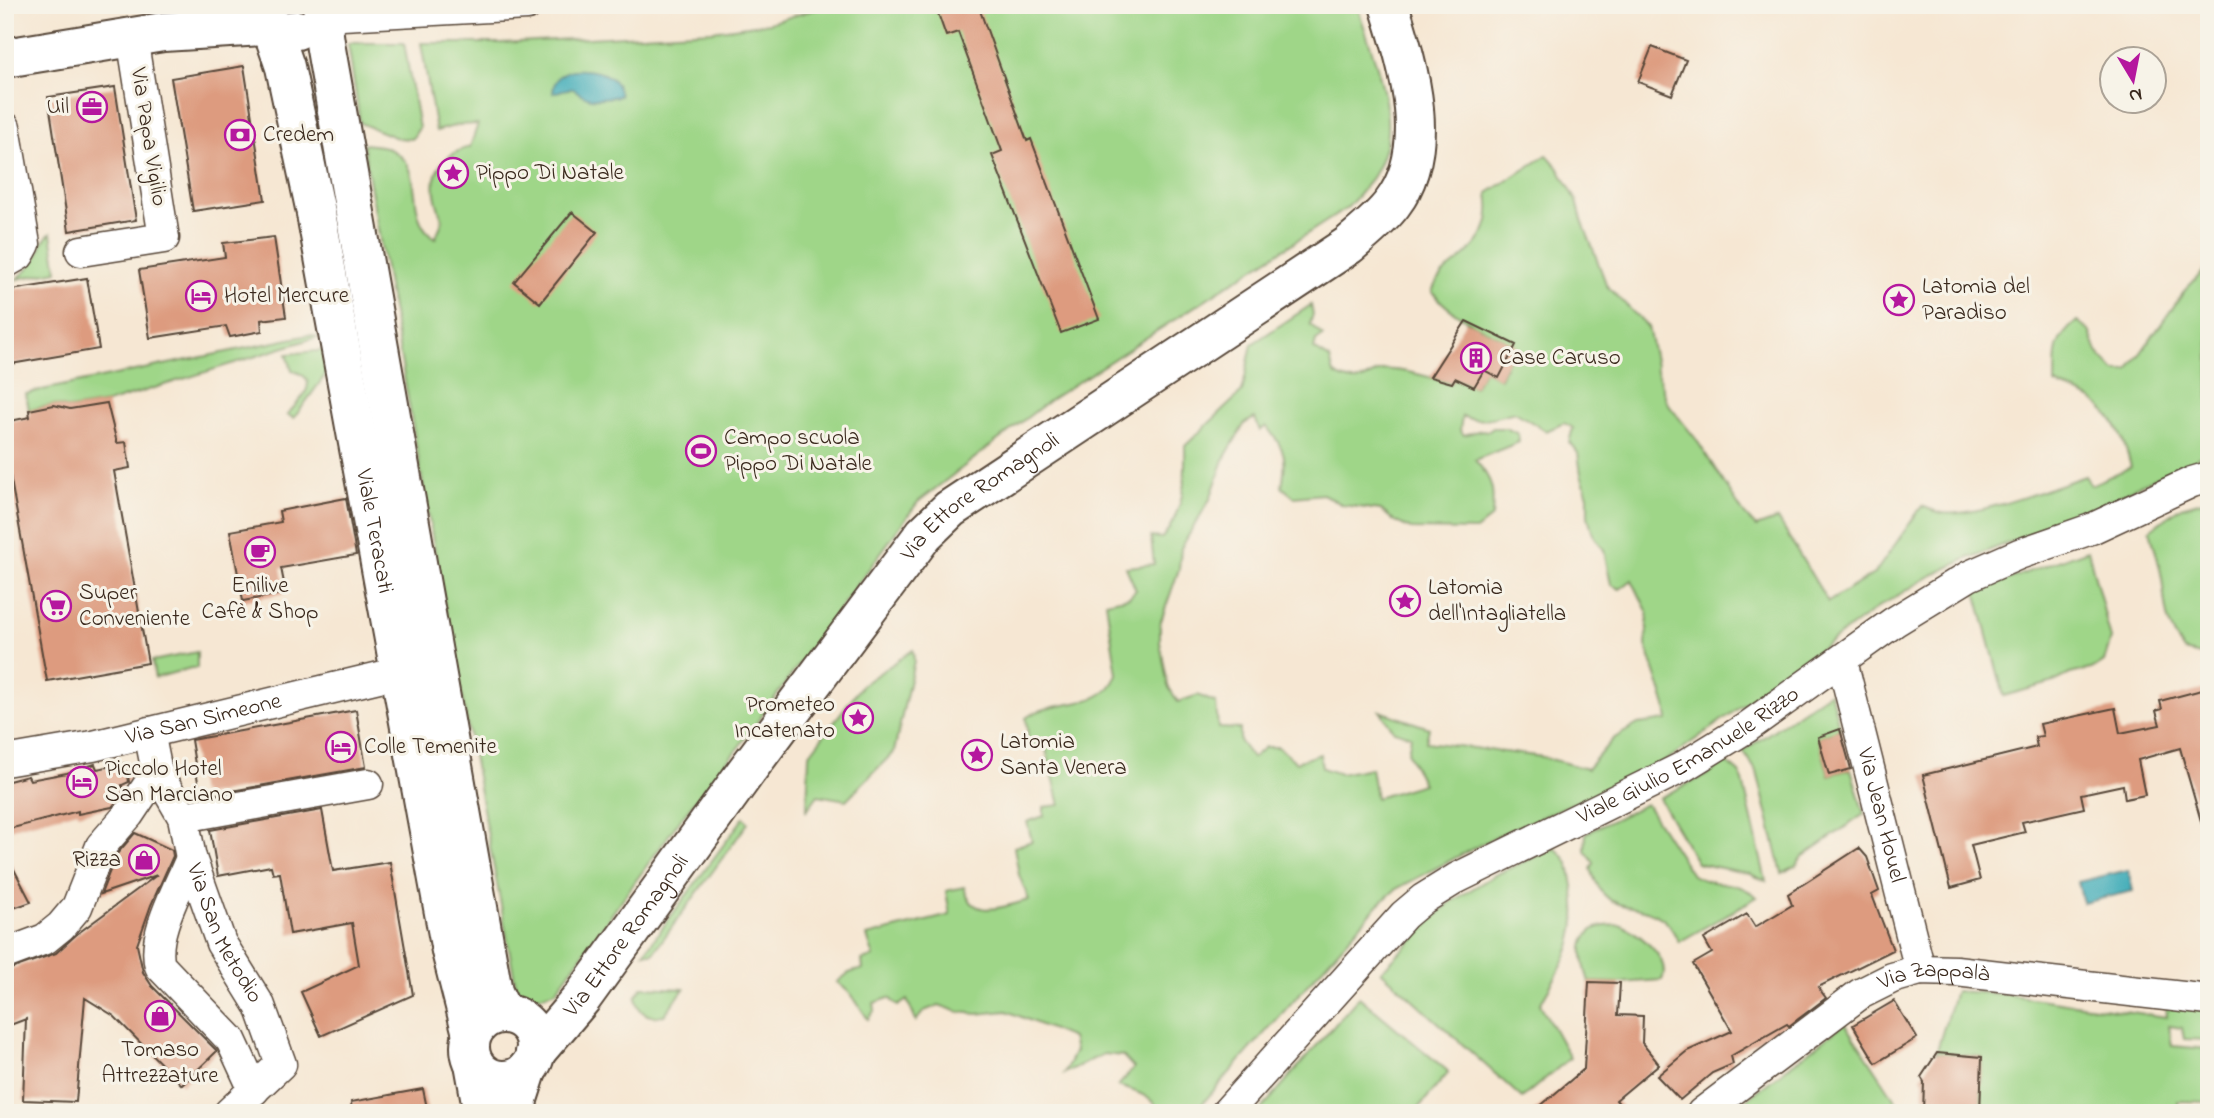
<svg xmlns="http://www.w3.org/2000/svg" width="2214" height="1118" font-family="'Indie Flower',sans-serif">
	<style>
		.green { fill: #9fd688; stroke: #6d8053; stroke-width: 2; fill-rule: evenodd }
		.water { fill: #3aaab7; stroke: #3a6a6a; stroke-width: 2 }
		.building { fill: #dd9b7f }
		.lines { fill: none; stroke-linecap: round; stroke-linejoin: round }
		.street-casing { stroke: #574639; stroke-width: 33 }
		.secondary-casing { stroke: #574639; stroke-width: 42 }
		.primary-casing { stroke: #574639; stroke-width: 42 }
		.street { stroke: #fff; stroke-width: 30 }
		.secondary { stroke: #fff; stroke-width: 38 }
		.primary { stroke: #fff; stroke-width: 38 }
		.labels { text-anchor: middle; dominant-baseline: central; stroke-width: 6; stroke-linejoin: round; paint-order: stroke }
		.poi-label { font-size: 23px; fill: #3b2a1e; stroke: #f7f3e8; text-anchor: start }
		.street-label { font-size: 23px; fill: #3b2a1e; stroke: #f7f3e8 }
	</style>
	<rect width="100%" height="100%" fill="#f7f3e8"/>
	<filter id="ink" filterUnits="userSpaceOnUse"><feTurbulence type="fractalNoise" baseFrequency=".0143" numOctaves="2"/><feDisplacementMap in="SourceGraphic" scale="14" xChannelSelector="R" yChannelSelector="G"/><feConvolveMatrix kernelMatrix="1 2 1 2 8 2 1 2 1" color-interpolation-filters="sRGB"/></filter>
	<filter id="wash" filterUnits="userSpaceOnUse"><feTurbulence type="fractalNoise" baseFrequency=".00686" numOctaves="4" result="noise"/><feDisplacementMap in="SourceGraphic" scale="28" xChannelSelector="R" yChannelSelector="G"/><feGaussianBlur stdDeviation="1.57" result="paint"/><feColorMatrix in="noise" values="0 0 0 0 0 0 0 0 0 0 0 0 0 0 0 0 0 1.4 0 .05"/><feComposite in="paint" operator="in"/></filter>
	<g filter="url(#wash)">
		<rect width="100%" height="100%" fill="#f6e7d3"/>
		<path class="green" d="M830 5H1357C1370 48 1398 110 1383 154 1377 175 1362 192 1347 208L1050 400 918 502 738 748 682 817 556 991 535 998H522L516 986 433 541 363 144C370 145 379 145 385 147 424 162 409 195 421 222 424 229 429 234 435 239L443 220C428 186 430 158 470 147L478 124 458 125 436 131 421 43H501L712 31 769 23Z
			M348 43H404L419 128 412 139 397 138 360 123Z
			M1547 155 1558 167 1577 201 1582 220 1607 286 1648 327 1658 375 1668 404 1696 439 1744 514 1756 527 1778 519 1828 602 1875 573 1922 506C1929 509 1936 512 1943 513 1975 518 2052 487 2085 476L2091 485 2131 467C2125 442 2115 415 2092 400 2081 393 2067 389 2055 384 2056 353 2051 343 2077 321L2089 330 2097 352 2115 371H2128L2186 289 2209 266V453L2198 456 2194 462 2174 469 2140 485 2108 503 2062 523 1966 559 1929 577 1880 606 1667 760 1639 775 1497 836 1396 889 1378 905 1194 1113H1160C1154 1096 1134 1091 1118 1086L1134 1068 1123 1056 1104 1054 1064 1073 1075 1051 1072 1038 1007 1011 977 1014 959 1012 939 1005 924 1011 916 1021 907 1000 898 1006 889 998 874 1003 875 1010 868 1019 851 994 837 982 849 973 863 969 862 960 874 957 867 936 950 915 946 891 964 887C972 922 1003 906 1029 900L1019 875 1014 847 1032 841 1027 822 1044 816V807L1060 805 1045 745 1029 746 1026 718C1053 697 1104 713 1117 674L1106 602 1129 597 1136 590 1126 567 1154 564 1151 537 1162 538C1184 511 1186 480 1185 446L1242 392 1252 344 1311 305 1313 314 1310 324 1323 336 1316 341 1314 349 1330 359 1334 374C1363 390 1361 375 1386 370 1399 368 1437 379 1451 383L1455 378 1474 387 1484 370 1500 378 1515 345C1485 330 1454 318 1432 292 1438 275 1447 270 1460 260 1484 240 1493 223 1488 193ZM1515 412 1546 431 1564 423 1573 428 1569 442 1578 453 1581 474 1588 496V516L1593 534 1604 550 1611 585 1620 589 1632 580 1648 613 1646 645 1666 706 1668 720 1638 724 1613 739 1587 769 1543 757 1426 742 1429 728 1380 711 1394 731 1411 736 1408 753 1423 784 1376 798 1371 768 1340 774 1322 768 1320 754 1296 762 1278 747H1265L1252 758 1240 742V729L1218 728 1216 703 1198 695 1178 702 1168 686 1160 642V624L1179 569 1181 548 1210 499 1225 457 1245 423 1255 418 1260 431 1266 426C1286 451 1287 455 1282 487L1294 497 1323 494 1343 505 1381 510 1394 521 1411 529 1476 530 1492 517C1494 490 1494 481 1475 460L1519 442 1518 434 1506 428H1493L1489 431 1481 430 1464 435 1460 430 1462 416C1478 424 1498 416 1515 412Z
			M51 233 57 271 17 279C25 272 31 266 37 257 43 246 40 242 51 233Z
			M309 335 317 337 107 403 70 409 54 405 29 410 26 394 42 390Z
			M325 350 329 370 294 418 287 415C293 407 312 391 307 380 305 375 296 372 292 370L287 354Z
			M2209 499V657L2184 651C2164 622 2166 611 2162 578 2159 562 2154 546 2150 530L2181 507Z
			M2088 550 2111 639 2104 662 2095 668 2070 674 2054 682 2004 696 1976 591Z
			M913 650 914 661 894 752 846 800 818 795 807 810 809 755 862 685Z
			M197 652V668H191L155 678 152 661Z
			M1830 692 1840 729 1818 737 1829 775 1851 769 1864 814 1801 858 1796 866 1782 873 1757 772 1743 751Z
			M1726 762 1739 773 1743 781 1766 881 1750 874 1697 863 1659 798 1705 776Z
			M1646 804 1692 875C1715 888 1733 877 1757 897L1679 942C1675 935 1670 924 1663 919 1633 898 1606 919 1591 869L1594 863 1585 850 1586 833Z
			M744 817 748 823 653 953H644Z
			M1555 848C1571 862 1569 866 1573 886 1582 938 1565 961 1540 1004L1570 1058 1522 1098 1381 971 1448 904 1495 875Z
			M1622 925C1639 934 1672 958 1662 980L1620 983 1589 982C1583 964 1575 936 1599 927 1606 925 1615 926 1622 925Z
			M642 987H643L684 989 664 1015C648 1019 637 1013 636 996Z
			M1955 991 2003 994 2167 1017 2166 1004 2209 1010V1040L2184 1039 2182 1028 2169 1026 2172 1046 2209 1049V1102L2178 1101 2179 1113H1980L1982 1057 1936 1053Z
			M1359 997 1449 1072 1414 1113H1258Z
			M1845 1023 1904 1113H1757L1747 1099Z"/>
		<path class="water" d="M572 70C592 69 617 72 620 96 611 97 600 99 591 98 569 93 584 83 553 93 554 79 559 74 572 70Z
			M2128 870 2133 891 2083 903 2078 882Z"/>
		<g id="blocks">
			<path class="building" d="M935 5H978L1027 141 1031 139 1099 319 1061 333 992 155 1002 151 958 32 946 36Z
				M1652 47 1686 60 1672 95 1638 82Z
				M244 66 265 200 193 211 171 78Z
				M115 87 136 220 69 231 48 97Z
				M572 212 597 232 540 303 514 282Z
				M274 237 286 317 261 320 262 331 230 337 226 326 150 338 139 270 225 257 223 243Z
				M87 278 99 349 5 365V291Z
				M1466 321 1516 345 1499 378 1484 370 1474 387 1455 378 1452 383 1430 377Z
				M107 403 117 443 126 442 130 468 114 471 148 663 47 681 5 447V422L30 417 29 410 54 405 70 409Z
				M346 498 356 555 281 568 286 593 243 601 230 531 281 522 279 511Z
				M2209 688V827L2203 828 2180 748 2138 760 2145 795 2125 799 2123 785 2081 794 2084 808 2022 822 2025 832 1971 845 1980 880 1951 888 1923 775 2037 747 2035 737 2043 736 2040 724 2115 708 2120 733 2160 725 2156 711 2162 709 2160 701Z
				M356 710 366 767 203 796 202 790 200 794 191 740Z
				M1840 729 1851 769 1829 775 1818 737Z
				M126 763 129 782 122 785 123 792 120 797 115 798 116 802 112 807 78 814V811L5 830V782L28 776 30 780 67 773 95 764 97 769Z
				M322 810 333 871 390 862 413 995 321 1036 301 992 359 965 352 923 290 934 280 873 273 874 271 866 218 876 210 830Z
				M135 833 172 850 173 856 151 905 137 945 143 972 152 986 217 1051 182 1085 114 1016 85 998 76 1102 23 1100 26 1019 5 1027V971L56 953 77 934 157 875 101 894 116 855Z
				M1859 848 1867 857 1879 891 1872 895 1893 950 1818 987 1826 998 1789 1026 1787 1024 1731 1056 1733 1064 1712 1073 1680 1100 1657 1076 1687 1051 1732 1031 1693 964 1712 953 1704 939 1747 914 1755 927 1792 905 1788 894Z
				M5 852 31 902 5 911Z
				M1589 982 1620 983 1618 1015 1643 1016 1642 1043 1659 1064 1616 1100 1627 1113H1532L1584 1069Z
				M1894 1001 1917 1038 1876 1063 1853 1025Z
				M1937 1053 1982 1057 1980 1113H1923L1924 1082 1921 1077Z
				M423 1089 428 1113H352L351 1102Z"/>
		</g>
	</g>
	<g filter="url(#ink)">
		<use href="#blocks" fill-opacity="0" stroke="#574639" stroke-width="2"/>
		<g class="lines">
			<g class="street-casing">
				<g id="street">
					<path d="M306 27 342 15 527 5"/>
					<path d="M5 127 25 244 19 255 5 263"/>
					<path d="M81 251 164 238 132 37"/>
					<path id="s1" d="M1842 661 1920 970"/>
					<path id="s2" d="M149 732 157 772 183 817 191 858 221 943 260 1006 281 1064 229 1113"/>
					<path id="s3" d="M5 761 93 746 400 672"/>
					<path d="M183 817 368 784"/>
					<path d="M191 858C179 888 151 935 160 966L231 1040 254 1090"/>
					<path d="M5 954 45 939 61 926 77 907 101 846 129 814 157 772"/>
					<path id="s4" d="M1226 1113 1404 915 1423 899 1457 878 1681 768 1746 728 1894 622 1969 576 2019 554 2091 529 2192 482 2209 477"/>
					<path id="s5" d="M1702 1113 1860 994 1892 978 1920 970 1956 971 2209 1000"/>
				</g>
			</g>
			<g class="secondary-casing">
				<g id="secondary">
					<path d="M5 58 163 32 265 26"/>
					<path id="s6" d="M535 1053 582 998 745 773 924 534 950 509 1349 245C1364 232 1380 220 1392 204 1435 148 1408 66 1389 5"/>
				</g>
			</g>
			<g class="primary-casing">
				<g id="primary">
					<path d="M252 5C253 28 279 34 297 30"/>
					<path d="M323 5 322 21 326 49 493 992 503 1014"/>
					<path id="s7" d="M272 29 285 67 315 208 451 951 472 1034"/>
					<circle cx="503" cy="1047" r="33"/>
					<path d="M474 1063 483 1113"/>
					<path d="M517 1113 518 1099 528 1068"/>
				</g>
			</g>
			<use href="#street" class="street"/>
			<use href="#secondary" class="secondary"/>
			<use href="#primary" class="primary"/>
		</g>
	</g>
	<defs>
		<g id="office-ring" transform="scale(1.575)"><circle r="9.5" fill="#f7f3e8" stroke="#b5179e" stroke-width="1.5"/><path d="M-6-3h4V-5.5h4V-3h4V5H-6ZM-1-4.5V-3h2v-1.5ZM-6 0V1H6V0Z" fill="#b5179e"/></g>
		<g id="bank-ring" transform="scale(1.575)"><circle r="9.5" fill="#f7f3e8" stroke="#b5179e" stroke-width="1.5"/><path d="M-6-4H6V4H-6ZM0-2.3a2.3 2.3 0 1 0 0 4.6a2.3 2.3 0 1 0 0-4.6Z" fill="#b5179e"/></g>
		<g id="sight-ring" transform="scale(1.575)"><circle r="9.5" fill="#f7f3e8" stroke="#b5179e" stroke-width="1.5"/><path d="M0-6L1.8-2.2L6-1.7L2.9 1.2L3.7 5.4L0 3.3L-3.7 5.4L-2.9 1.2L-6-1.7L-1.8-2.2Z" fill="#b5179e"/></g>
		<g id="hotel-ring" transform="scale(1.575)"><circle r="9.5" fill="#f7f3e8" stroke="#b5179e" stroke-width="1.5"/><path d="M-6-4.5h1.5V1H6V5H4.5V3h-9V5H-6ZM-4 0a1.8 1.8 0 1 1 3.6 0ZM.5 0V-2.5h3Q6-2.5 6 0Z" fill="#b5179e"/></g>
		<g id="building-ring" transform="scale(1.575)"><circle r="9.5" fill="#f7f3e8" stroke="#b5179e" stroke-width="1.5"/><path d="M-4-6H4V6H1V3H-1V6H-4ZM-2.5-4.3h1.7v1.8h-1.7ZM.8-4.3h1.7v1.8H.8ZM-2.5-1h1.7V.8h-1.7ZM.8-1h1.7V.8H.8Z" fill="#b5179e"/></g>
		<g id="stadium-ring" transform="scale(1.575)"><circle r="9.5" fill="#f7f3e8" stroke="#b5179e" stroke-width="1.5"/><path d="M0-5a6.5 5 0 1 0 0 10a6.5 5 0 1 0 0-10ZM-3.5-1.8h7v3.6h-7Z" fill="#b5179e"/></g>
		<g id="cafe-ring" transform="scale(1.575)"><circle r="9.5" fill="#f7f3e8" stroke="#b5179e" stroke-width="1.5"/><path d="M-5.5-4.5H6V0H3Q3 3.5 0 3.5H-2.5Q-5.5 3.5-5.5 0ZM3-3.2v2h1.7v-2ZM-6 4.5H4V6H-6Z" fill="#b5179e"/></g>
		<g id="supermarket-ring" transform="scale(1.575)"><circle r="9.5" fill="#f7f3e8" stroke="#b5179e" stroke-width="1.5"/><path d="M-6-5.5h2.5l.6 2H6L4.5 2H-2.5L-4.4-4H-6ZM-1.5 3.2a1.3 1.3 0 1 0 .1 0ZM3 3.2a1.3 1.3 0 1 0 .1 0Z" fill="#b5179e"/></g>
		<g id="shop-ring" transform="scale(1.575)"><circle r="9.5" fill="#f7f3e8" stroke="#b5179e" stroke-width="1.5"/><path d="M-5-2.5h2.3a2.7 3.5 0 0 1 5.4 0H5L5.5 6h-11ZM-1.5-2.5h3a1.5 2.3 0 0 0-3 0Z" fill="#b5179e"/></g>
	</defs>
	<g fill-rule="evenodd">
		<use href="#office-ring" x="92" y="107"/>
		<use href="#bank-ring" x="240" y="135"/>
		<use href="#sight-ring" x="453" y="173"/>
		<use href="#hotel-ring" x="201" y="296"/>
		<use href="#sight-ring" x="1899" y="300"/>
		<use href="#building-ring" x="1476" y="358"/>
		<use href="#stadium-ring" x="701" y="451"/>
		<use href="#cafe-ring" x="260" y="552"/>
		<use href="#sight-ring" x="1405" y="601"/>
		<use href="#supermarket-ring" x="56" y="606"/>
		<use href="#sight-ring" x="858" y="718"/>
		<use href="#hotel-ring" x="341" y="747"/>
		<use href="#sight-ring" x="977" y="755"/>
		<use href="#hotel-ring" x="82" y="782"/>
		<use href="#shop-ring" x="144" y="860"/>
		<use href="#shop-ring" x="160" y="1016"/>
	</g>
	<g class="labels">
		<g class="poi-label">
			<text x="69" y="107" text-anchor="end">Uil</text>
			<text x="263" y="135">Credem</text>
			<text x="476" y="173">Pippo Di Natale</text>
			<text x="1922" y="287">Latomia del<tspan x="1922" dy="26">Paradiso</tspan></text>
			<text x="224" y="296">Hotel Mercure</text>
			<text x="1499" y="358">Case Caruso</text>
			<text x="724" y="438">Campo scuola<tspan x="724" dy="26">Pippo Di Natale</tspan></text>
			<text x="260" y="586" text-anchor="middle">Enilive<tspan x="260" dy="26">Cafè &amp; Shop</tspan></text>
			<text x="1428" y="588">Latomia<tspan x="1428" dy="26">dell'Intagliatella</tspan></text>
			<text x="79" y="593">Super<tspan x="79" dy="26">Conveniente</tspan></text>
			<text x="835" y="705" text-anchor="end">Prometeo<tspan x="835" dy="26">Incatenato</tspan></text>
			<text x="1000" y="742">Latomia<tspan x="1000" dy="26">Santa Venera</tspan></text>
			<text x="364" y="747">Colle Temenite</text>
			<text x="105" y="769">Piccolo Hotel<tspan x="105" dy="26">San Marciano</tspan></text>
			<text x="121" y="860" text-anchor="end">Rizza</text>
			<text x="160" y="1050" text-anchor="middle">Tomaso<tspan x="160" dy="26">Attrezzature</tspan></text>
		</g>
		<g class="street-label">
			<text transform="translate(148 137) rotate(81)">Via Papa Vigilio</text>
			<text stroke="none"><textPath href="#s6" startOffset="716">Via Ettore Romagnoli</textPath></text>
			<text stroke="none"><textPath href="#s7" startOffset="513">Viale Teracati</textPath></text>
			<text stroke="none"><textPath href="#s3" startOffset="203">Via San Simeone</textPath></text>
			<text stroke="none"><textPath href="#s4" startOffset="593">Viale Giulio Emanuele Rizzo</textPath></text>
			<text stroke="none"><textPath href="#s1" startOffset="159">Via Jean Houel</textPath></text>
			<text stroke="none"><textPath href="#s2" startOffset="217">Via San Metodio</textPath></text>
			<text stroke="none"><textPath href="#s6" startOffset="149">Via Ettore Romagnoli</textPath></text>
			<text stroke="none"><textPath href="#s5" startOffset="276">Via Zappalà</textPath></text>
		</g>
	</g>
	<rect width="2214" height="1118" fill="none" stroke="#f7f3e8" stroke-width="28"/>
	<g transform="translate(2133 80) rotate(170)"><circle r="33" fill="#f7f3e8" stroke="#aca397" stroke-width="2"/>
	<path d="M0-5L12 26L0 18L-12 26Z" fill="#b5179e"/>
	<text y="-10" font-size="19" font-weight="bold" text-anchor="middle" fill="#3b2a1e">N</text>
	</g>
</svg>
